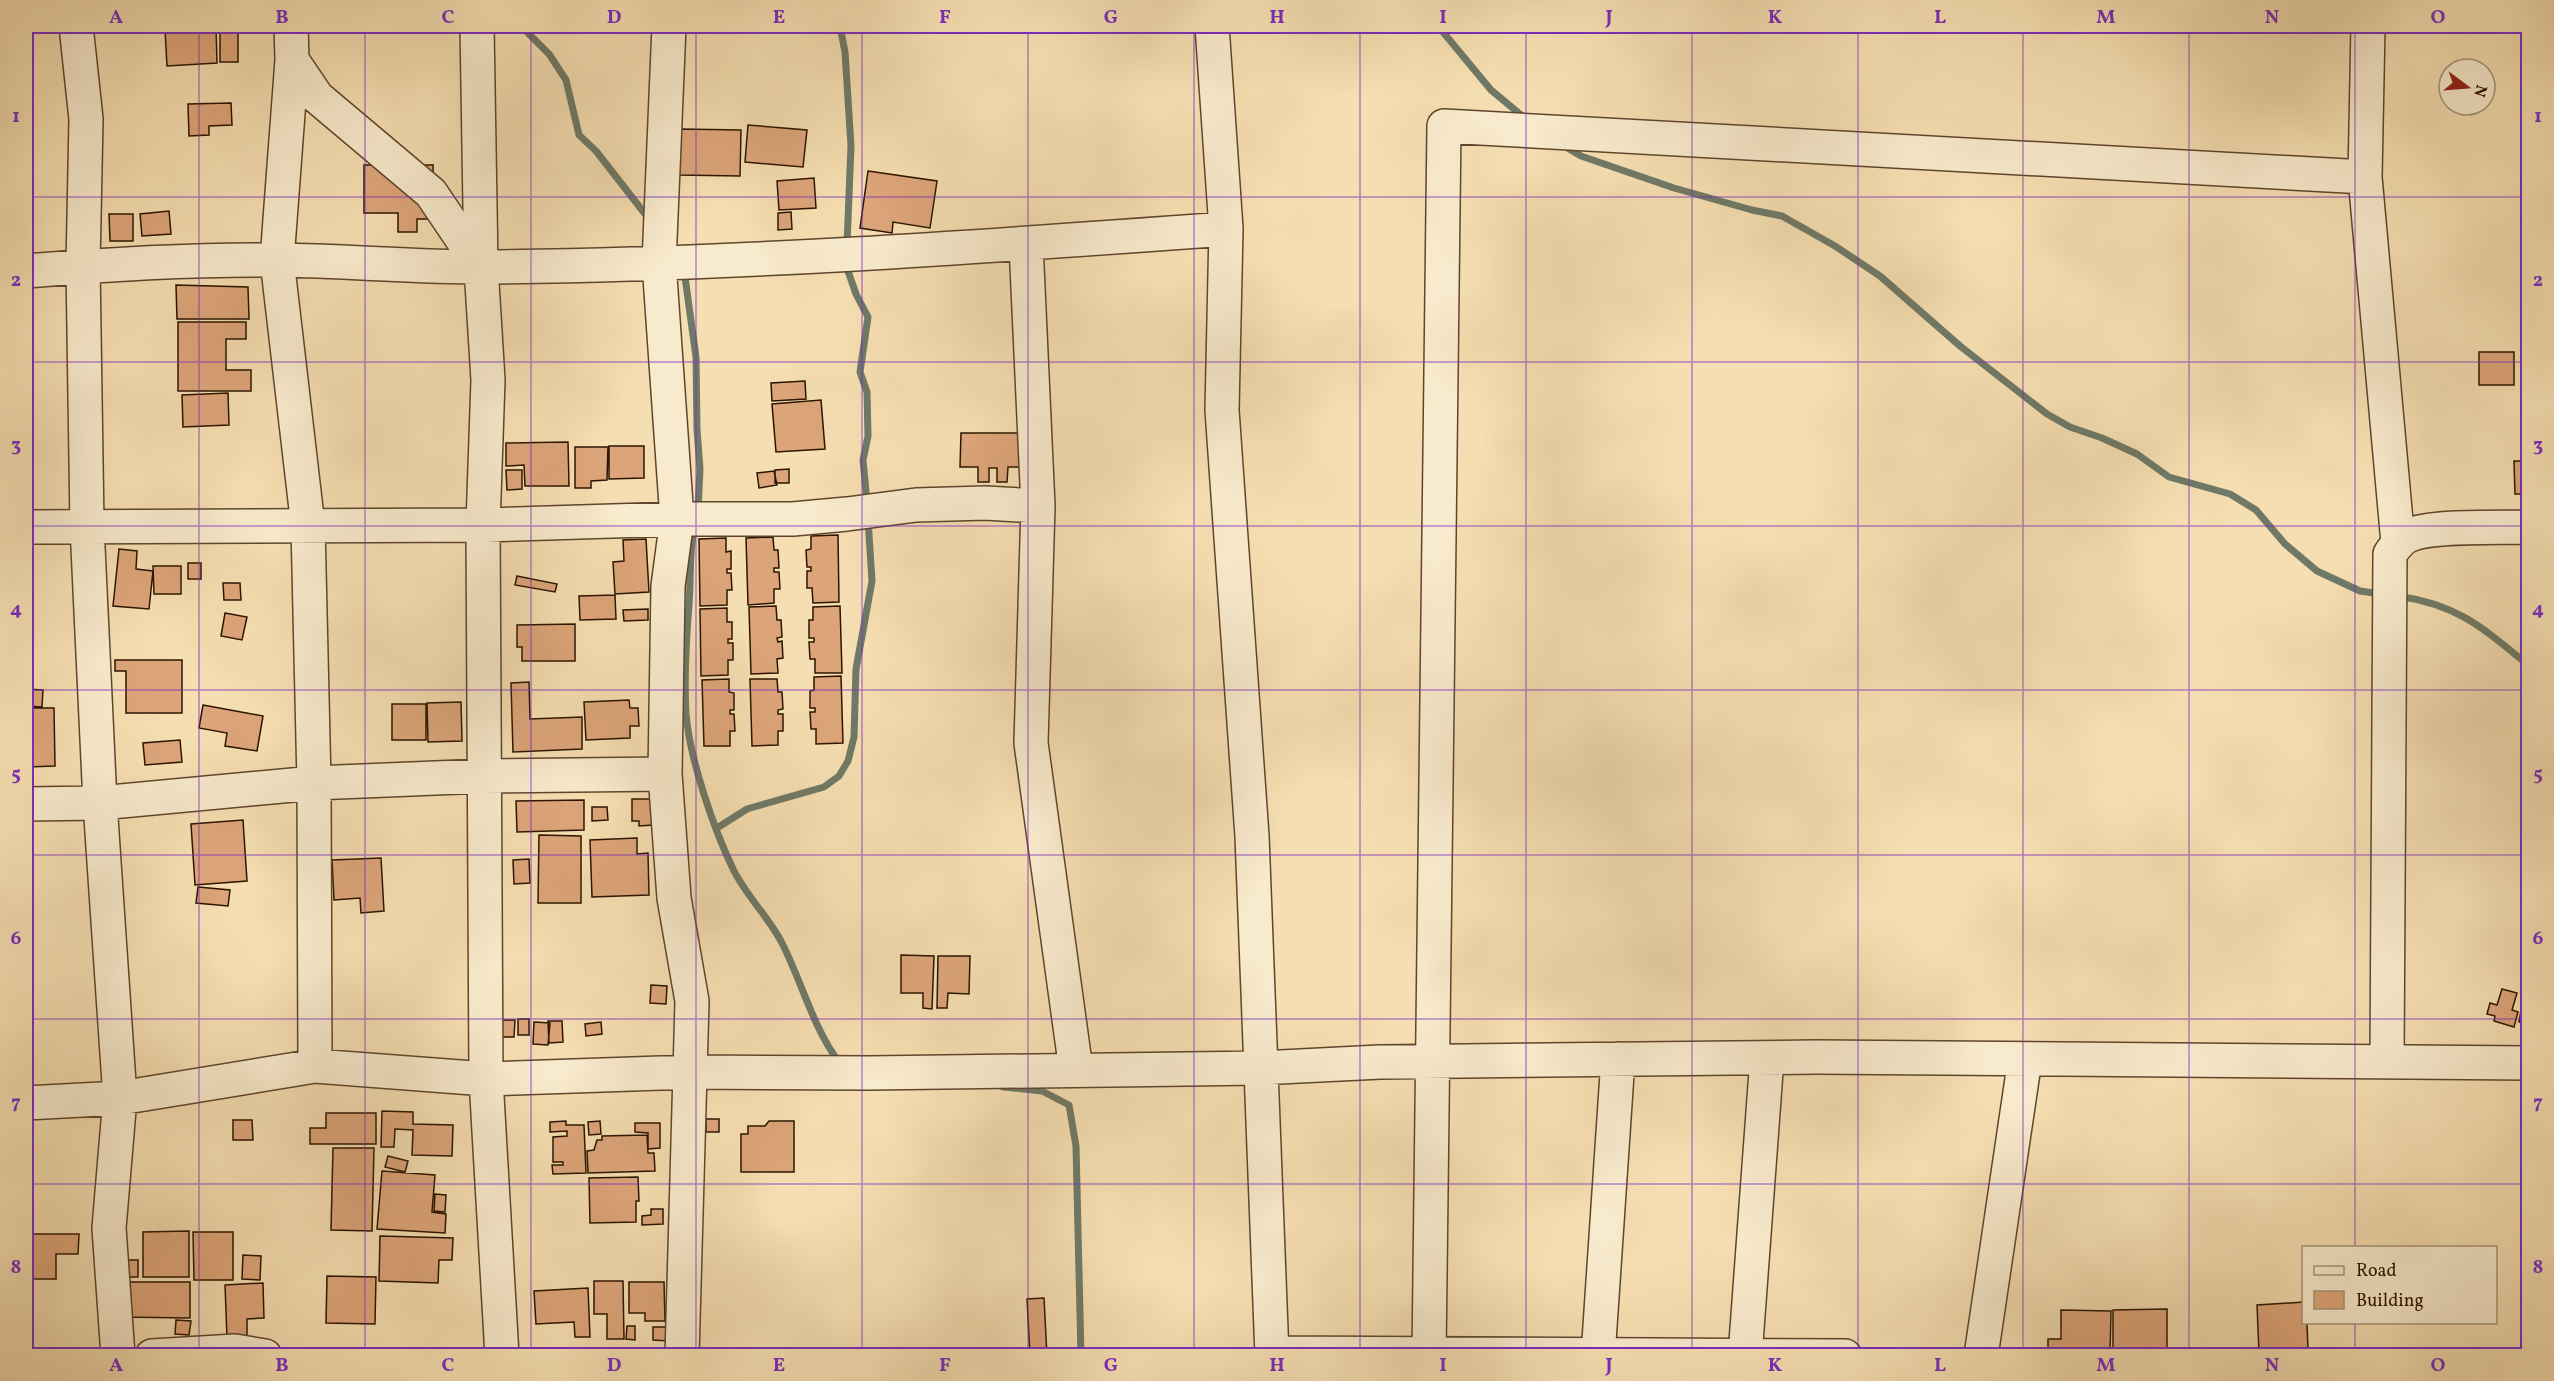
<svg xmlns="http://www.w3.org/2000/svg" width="2554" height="1381" font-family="Vollkorn,serif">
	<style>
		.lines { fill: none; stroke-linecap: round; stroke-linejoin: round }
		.stream { stroke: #6f7966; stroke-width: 7 }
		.building { fill: #dca579; stroke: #2c1400; stroke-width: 1.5 }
		.minor-casing { stroke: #5e462c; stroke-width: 36 }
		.minor { stroke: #f8eacc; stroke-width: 33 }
		.grid { fill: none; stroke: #7b2cbf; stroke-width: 1.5; stroke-opacity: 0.55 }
		.neatline { fill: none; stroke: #7b2cbf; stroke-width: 2 }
		.grid-label { font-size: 20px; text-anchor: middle; font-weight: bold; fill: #7b2cbf }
	</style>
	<rect width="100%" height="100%" fill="#f5deb1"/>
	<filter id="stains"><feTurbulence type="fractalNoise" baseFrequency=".00333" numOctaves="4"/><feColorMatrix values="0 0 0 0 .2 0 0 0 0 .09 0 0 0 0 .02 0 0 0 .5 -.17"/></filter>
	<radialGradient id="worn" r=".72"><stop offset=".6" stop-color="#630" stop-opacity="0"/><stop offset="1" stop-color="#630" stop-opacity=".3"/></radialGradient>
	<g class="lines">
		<path class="stream" d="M521 26 549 54 566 80 579 135 596 151 649 219
			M840 26 845 52 851 146 847 245
			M1438 26 1491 90 1526 119
			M1564 146 1581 156 1674 188 1752 210 1782 216 1835 246 1880 276 1960 346 2047 414 2070 427 2102 438 2137 454 2169 477 2230 494 2256 510 2285 544 2317 571 2360 591 2381 594
			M848 262V271L856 294 868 317 860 372 867 392 868 436 863 460 867 502
			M682 272 685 277 696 357 697 429 700 469 698 511
			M694 528C689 554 691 579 689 605 686 641 684 678 686 714 690 760 714 830 734 871 748 898 770 919 782 943 801 980 814 1030 839 1062
			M2398 596C2459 605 2483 628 2528 665
			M717 828 747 809 824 787 839 776 848 761 854 737 856 669 872 581 868 519
			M1003 1087 1042 1091 1069 1105 1076 1146 1081 1356"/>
	</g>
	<path class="building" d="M216 27 217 63 167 66 165 30Z
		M220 28H238V62H220Z
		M231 103 232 125 209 126V135L189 136 188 104Z
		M748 125 807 130 803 167 745 162Z
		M679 129 741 130 740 176 678 175Z
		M364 165H433L434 219H417V232H398V213H364Z
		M868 171 937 181 930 228 893 222 892 233 860 228Z
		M814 178 816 208 779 210 777 181Z
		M169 211 171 234 142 236 140 214Z
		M791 212 792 229 778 230V213Z
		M109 214H133V241H110Z
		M176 285 248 287 249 319H177Z
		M178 322H246V339H226V370H251V391H178Z
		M2479 352H2514V385H2479Z
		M805 381 806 399 772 401 771 383Z
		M228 393 229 425 183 427 182 395Z
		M821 400 825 449 776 452 772 404Z
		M961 433H1027L1026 467H1008L1007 482H997V468H989V482H978V467H960Z
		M568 442 569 486H525L524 465 506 466V443Z
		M609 446H644V478L609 479Z
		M575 447H608L607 480 591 481V488H575Z
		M2514 461H2528V494H2515Z
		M789 469V483H775V470Z
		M506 470H522V489L507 490Z
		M774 471 777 485 759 488 757 473Z
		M838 535 839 602 813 603 812 588H807V571H811V567H807L806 550 811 549V536Z
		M773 537 774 550H778L779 568H774V572H779L780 589H774V603L748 605 746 538Z
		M726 538V552L731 551V569H727V573H731L732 590H727V605L700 606 699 539Z
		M646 539 649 592 615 594 613 562 624 561 623 540Z
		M119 549 137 551 136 569 153 571 149 609 113 606Z
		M188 563H201V579H188Z
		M153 566H181V594H154Z
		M517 576 557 584 555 592 515 585Z
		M223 583H240L241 600H224Z
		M615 595 616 619 580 620 579 596Z
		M776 606 777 620H781L782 637 777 638 778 642 782 641 783 658 777 659 778 673 751 674 749 607Z
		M840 606 842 673H815V659H810L809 642H814V638H809V620H813V607Z
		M727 608V622H732V639H728V643H733V660H728V675L701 676 700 609Z
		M648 609V620L624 621 623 610Z
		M225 613 247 617 242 640 221 636Z
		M575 624V661H522V647H517V625Z
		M115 660H182V713H126V671H115Z
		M841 676 843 743 816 744V729H811L810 712H815V708H810V691L814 690V677Z
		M729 679V692L734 693V710H730V714H734L735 731H730V746H704L702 680Z
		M750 679H777L778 692H782L783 709 778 710V714H783V731H778V745L752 746Z
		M529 682 530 719 582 717V749L513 752 511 683Z
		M26 689 43 690 42 707 26 706Z
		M629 700 630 708H638L639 726H630V738L586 740 584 702Z
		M461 702 462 741 428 742 427 703Z
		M392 704H426V740H392Z
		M203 705 263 716 257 751 225 746 227 733 199 728Z
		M26 708H54L55 766 26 767Z
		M180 740 182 762 145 765 143 743Z
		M632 799H654L653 825 639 826V821H632Z
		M584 800V830L517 832 516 801Z
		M592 807H607L608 820 592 821Z
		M243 820 247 881 195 885 191 824Z
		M539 835 581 836V903H538Z
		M637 838V854L648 853 649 895 592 897 590 840Z
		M381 858 384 911 361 913 360 898 334 900 332 860Z
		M529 859 530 883 514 884 513 860Z
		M198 887 230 890 228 906 196 903Z
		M901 955 934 956 932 1009 923 1008V993H901Z
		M938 956H970L969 994 948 993 947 1008H937Z
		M2526 982H2528V1024L2519 1022Z
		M651 985 667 986 666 1004 650 1003Z
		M2502 989 2517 993 2512 1010 2518 1012 2514 1027 2494 1021 2495 1016 2487 1014 2490 1003 2497 1005Z
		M518 1019H529V1035H518Z
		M500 1020H515L514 1037H499Z
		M548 1021H562L563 1042 549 1043Z
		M534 1022 550 1023 548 1045 533 1044Z
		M601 1022 602 1034 586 1036 585 1024Z
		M382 1111 413 1112V1124L453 1125 452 1156 412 1155 413 1130 395 1129 394 1147H381Z
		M326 1113H376V1144H310V1128H326Z
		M706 1119H719V1132H706Z
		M233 1120H252L253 1140H233Z
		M566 1121V1125H584L586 1173 553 1174 552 1165H563V1162H553V1137L567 1136V1131L550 1132V1122Z
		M600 1121 601 1134 589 1135 588 1122Z
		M769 1121H794V1172H741V1134H748V1126H765Z
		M635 1123H660V1148L648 1149V1133L635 1132Z
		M647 1135 648 1153H654L655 1171 588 1173 587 1151 594 1150 597 1140H602V1136Z
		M333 1148H374L372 1231 331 1230Z
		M388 1156 408 1161 405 1172 385 1167Z
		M382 1171 435 1175 432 1212 446 1214 445 1233 377 1229Z
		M638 1177 639 1201H636V1222L590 1223 589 1178Z
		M435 1194 446 1195 445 1212 434 1211Z
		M651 1209H663V1224L642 1225V1216L651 1215Z
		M189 1231V1277H143V1232Z
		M193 1232H233V1280H194Z
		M26 1234H79L78 1254H56V1279H26Z
		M380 1236 453 1238 452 1260H439L438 1283 379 1281Z
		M243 1255 261 1256 260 1280 242 1279Z
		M121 1260H138V1277H121Z
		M327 1276 376 1277 375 1324 326 1323Z
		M594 1281H623L624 1339H607V1314H594Z
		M121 1282H190V1318L120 1317Z
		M629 1282H664L665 1321H645V1313H629Z
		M263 1283 264 1318 247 1319V1337L227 1338 225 1285Z
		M588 1288 590 1337H575L574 1322 536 1324 534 1291Z
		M1044 1298 1047 1356H1030L1027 1299Z
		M2304 1302V1322H2307L2308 1351 2259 1353 2257 1305Z
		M2167 1309V1356H2113V1310Z
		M2061 1310 2111 1311 2110 1356H2048V1339H2061Z
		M176 1320 191 1321 189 1335 175 1334Z
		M627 1326H635V1340L626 1339Z
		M653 1327H669V1341L653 1340Z"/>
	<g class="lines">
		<g class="minor-casing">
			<path id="minor" d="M76 26 86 119 83 266 87 526 100 803 120 1098 109 1228 118 1356
				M291 26 292 60 317 97 431 193 481 267
				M477 26 481 267 488 380 483 525 486 1079 502 1356
				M669 26 659 263 677 519 668 586 665 774 674 898 692 1001 682 1356
				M1212 26 1226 229 1222 410 1252 836 1272 1356
				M2368 26 2365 177 2398 543
				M292 60 277 260 308 526 314 783 315 1066
				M1026 244 1038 506 1031 743 1076 1070
				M26 271C109 264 195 259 279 260 347 261 416 267 484 267 732 265 979 247 1226 229
				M26 527 483 525 677 519H793L847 514 916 505 985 503 1038 506
				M26 804 100 803 314 783 484 776 665 774
				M2387 1062 2390 554C2395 547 2401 538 2410 535 2433 525 2500 528 2528 527
				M26 1103 120 1098 315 1066 486 1079 690 1072 870 1073 1262 1068 1380 1062 1817 1057 2528 1063
				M1272 1353 1845 1356
				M152 1356 235 1351 265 1356
				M1429 1356 1444 126 2365 177
				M1598 1356 1618 1059
				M1745 1356 1767 1058
				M1981 1356 2025 1059"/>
		</g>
		<use href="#minor" class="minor"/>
	</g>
	<path class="grid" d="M199 26V1356M365 26V1356M531 26V1356M696 26V1356M862 26V1356M1028 26V1356M1194 26V1356M1360 26V1356M1526 26V1356M1692 26V1356M1858 26V1356M2023 26V1356M2189 26V1356M2355 26V1248M26 197H2528M26 362H2528M26 526H2528M26 690H2528M26 855H2528M26 1019H2528M26 1184H2528M2355 1322V1356"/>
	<rect width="2554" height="1381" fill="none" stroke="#f5deb1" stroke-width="66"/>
	<rect x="2302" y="1246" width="195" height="78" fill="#f8eacc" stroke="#a6947a" stroke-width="1.5"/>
	<rect x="2314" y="1266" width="30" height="9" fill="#f8eacc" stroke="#a6947a" stroke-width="1.5"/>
	<text x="2356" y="1276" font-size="18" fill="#2c1400">Road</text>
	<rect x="2314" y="1291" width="30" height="18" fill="#dca579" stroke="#a6947a" stroke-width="1.5"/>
	<text x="2356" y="1306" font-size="18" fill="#2c1400">Building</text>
	<g transform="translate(2467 87) rotate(106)"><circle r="28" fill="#f8eacc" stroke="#a6947a" stroke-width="1.5"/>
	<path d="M0-4.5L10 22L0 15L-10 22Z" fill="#8f2418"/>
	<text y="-9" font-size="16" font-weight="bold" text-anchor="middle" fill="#2c1400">N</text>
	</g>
	<rect x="33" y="33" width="2488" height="1315" class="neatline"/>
	<g class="grid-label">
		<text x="116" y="23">A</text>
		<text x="282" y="23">B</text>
		<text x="448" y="23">C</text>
		<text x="614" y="23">D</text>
		<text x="779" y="23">E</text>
		<text x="945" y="23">F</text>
		<text x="1111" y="23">G</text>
		<text x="1277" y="23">H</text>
		<text x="1443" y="23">I</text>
		<text x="1609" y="23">J</text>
		<text x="1775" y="23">K</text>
		<text x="1940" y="23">L</text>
		<text x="2106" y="23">M</text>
		<text x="2272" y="23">N</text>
		<text x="2438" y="23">O</text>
		<text x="16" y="122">1</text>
		<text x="2538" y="122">1</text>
		<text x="16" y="286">2</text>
		<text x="2538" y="286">2</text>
		<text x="16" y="451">3</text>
		<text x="2538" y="451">3</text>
		<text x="16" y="615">4</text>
		<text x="2538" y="615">4</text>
		<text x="16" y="780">5</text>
		<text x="2538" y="780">5</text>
		<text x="16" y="944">6</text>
		<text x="2538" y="944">6</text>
		<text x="16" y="1108">7</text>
		<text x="2538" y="1108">7</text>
		<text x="16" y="1273">8</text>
		<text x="2538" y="1273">8</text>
		<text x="116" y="1371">A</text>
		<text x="282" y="1371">B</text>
		<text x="448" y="1371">C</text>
		<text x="614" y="1371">D</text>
		<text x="779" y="1371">E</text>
		<text x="945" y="1371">F</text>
		<text x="1111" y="1371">G</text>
		<text x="1277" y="1371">H</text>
		<text x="1443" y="1371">I</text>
		<text x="1609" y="1371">J</text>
		<text x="1775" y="1371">K</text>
		<text x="1940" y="1371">L</text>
		<text x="2106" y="1371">M</text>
		<text x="2272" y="1371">N</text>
		<text x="2438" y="1371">O</text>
	</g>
	<rect width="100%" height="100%" filter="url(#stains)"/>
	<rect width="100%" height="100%" fill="url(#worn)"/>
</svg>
